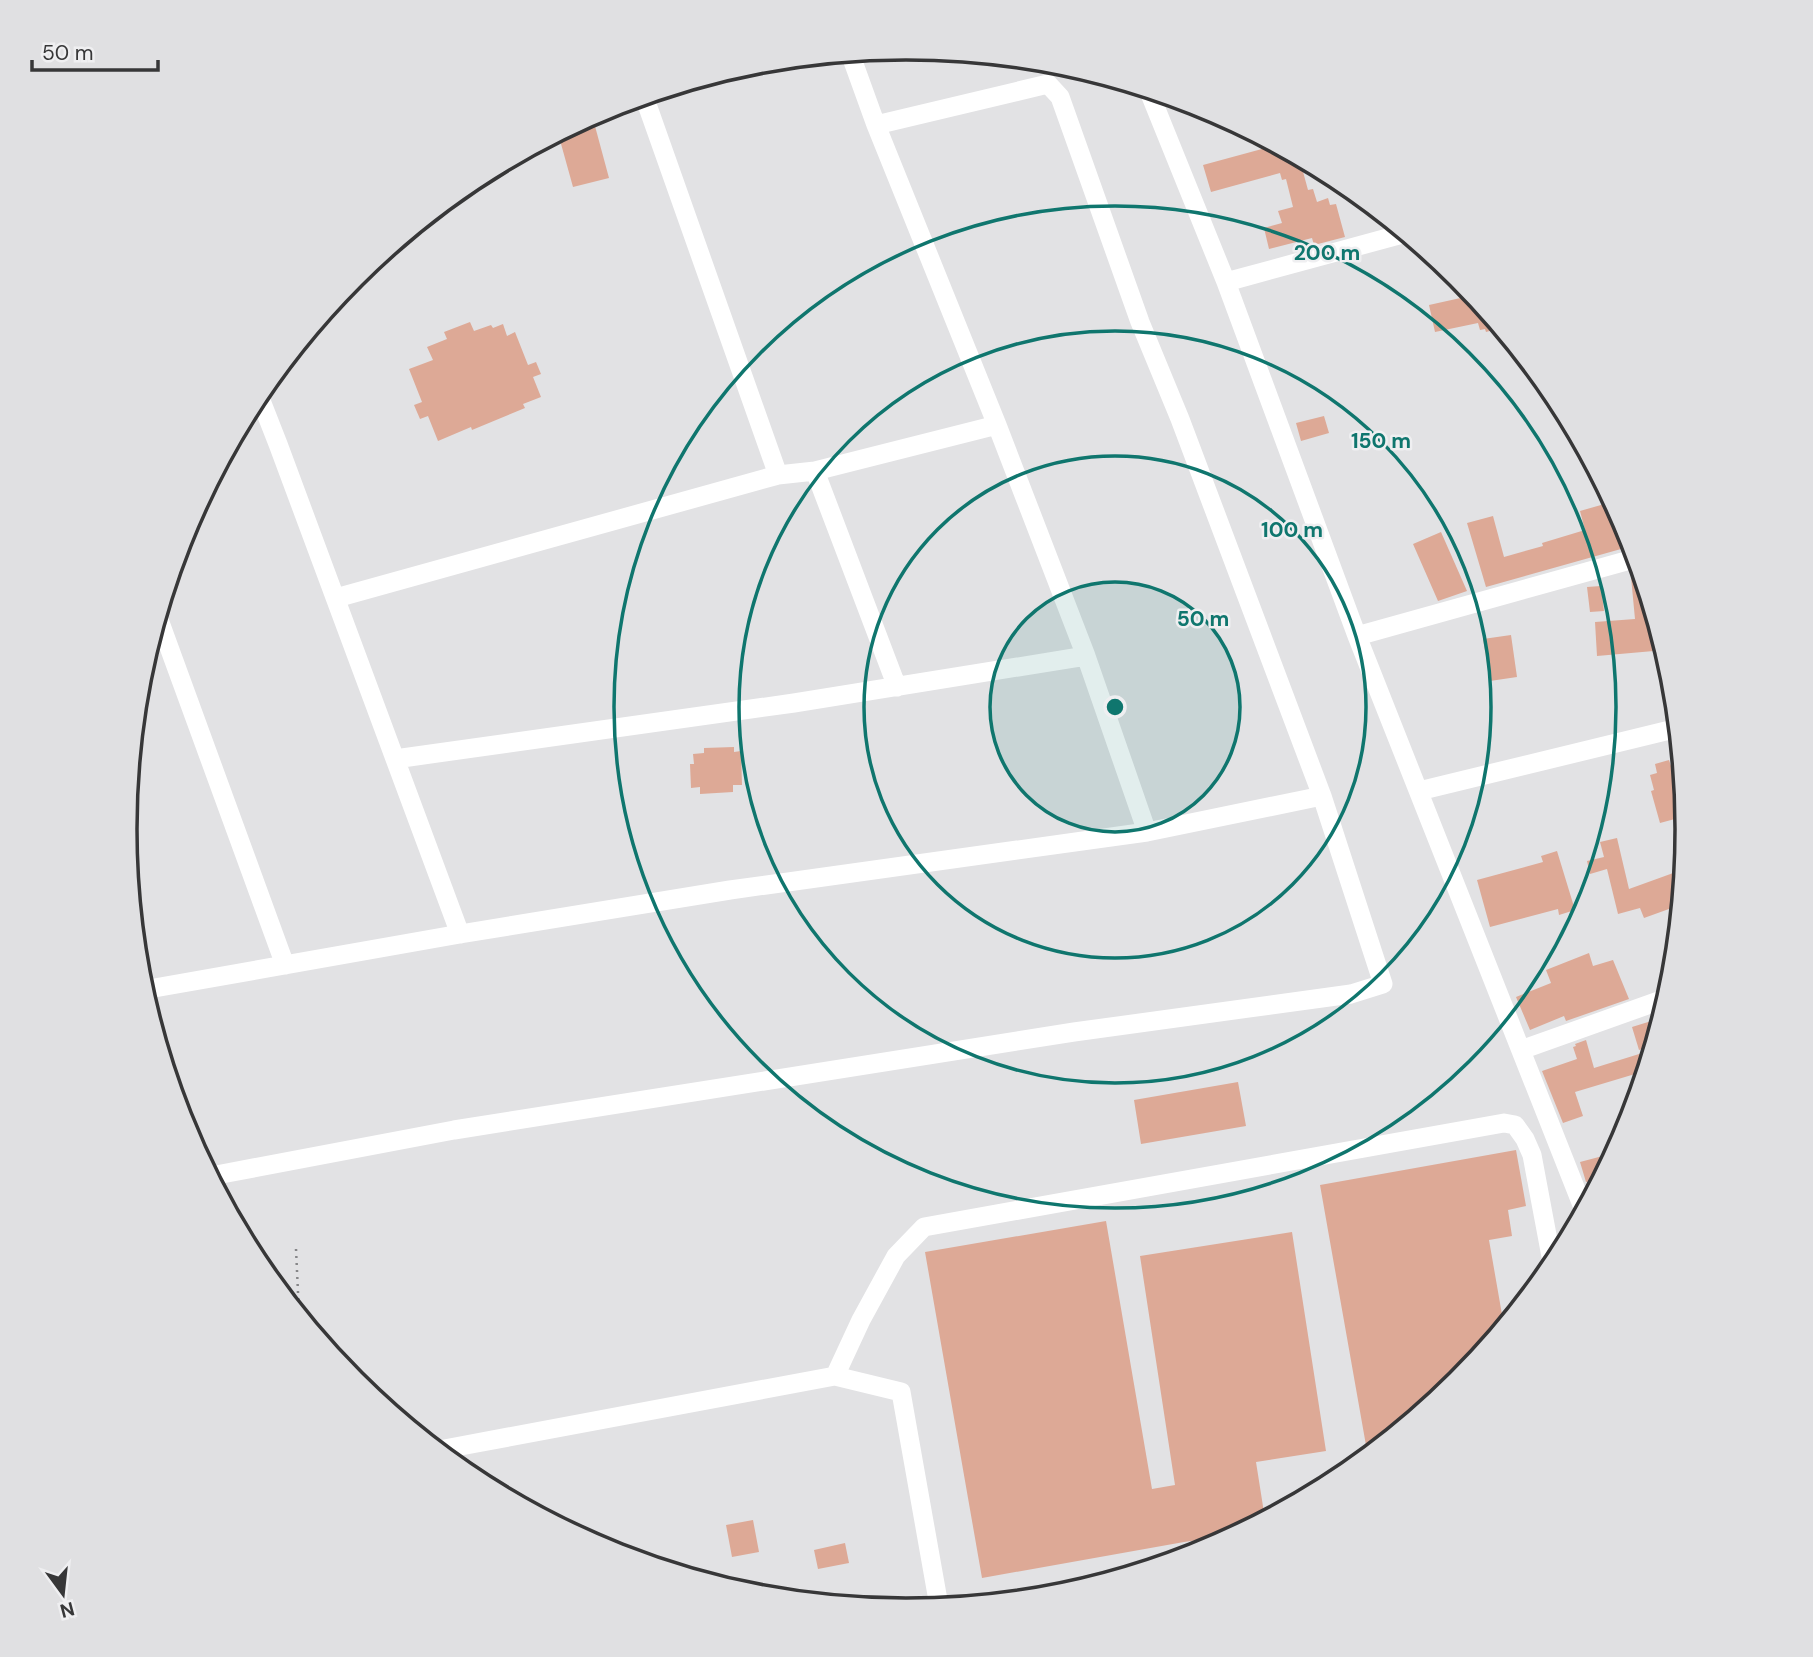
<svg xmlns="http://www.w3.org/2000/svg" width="1813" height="1657" font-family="'DM Sans',sans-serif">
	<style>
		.building { fill: #dda996 }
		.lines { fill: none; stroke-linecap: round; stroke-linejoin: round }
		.path { stroke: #868688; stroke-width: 2.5; stroke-dasharray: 2 5; stroke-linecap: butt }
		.minor { stroke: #fff; stroke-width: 19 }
		.ring { fill: none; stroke: #0f766e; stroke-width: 3.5 }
		.rim { fill: none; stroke: #373738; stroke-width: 3.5 }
		.centre { fill: #0f766e; stroke: #efeff1; stroke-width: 3.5 }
		.ring-label { font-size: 21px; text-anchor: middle; font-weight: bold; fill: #0f766e; stroke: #efeff1; stroke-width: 5; stroke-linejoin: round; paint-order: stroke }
	</style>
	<rect width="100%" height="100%" fill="#e2e2e4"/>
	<path class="building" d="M592 115 609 178 573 187 558 133Z
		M1277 145 1299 157 1308 190 1313 189 1317 202 1328 198 1330 205 1336 204 1345 237 1314 245 1312 238 1269 249 1264 228 1282 223 1278 211 1293 207 1286 179 1282 180 1280 173 1211 192 1203 165Z
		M1474 295 1501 328 1486 332 1485 329 1480 330 1478 323 1435 332 1429 305Z
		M470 322 474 331 491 325 493 328 503 324 507 336 515 332 528 365 536 362 541 374 533 377 541 397 523 404 525 408 472 430 471 427 438 441 428 416 420 419 414 405 422 402 409 369 433 360 427 347 447 339 444 332Z
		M1324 416 1329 433 1301 441 1296 423Z
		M1608 503 1621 549 1486 587 1467 523 1493 516 1504 557 1543 546 1542 543 1585 530 1580 511Z
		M1441 532 1467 591 1438 601 1413 544Z
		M1642 576 1665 650 1597 656 1595 622 1635 619 1631 577Z
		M1601 586 1604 611 1590 612 1587 587Z
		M1511 635 1517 677 1490 681 1483 639Z
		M734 747V752L741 751 742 785H733V792L700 794V787L691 788 690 764H694L693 754 704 753V748Z
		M1669 760 1672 769 1677 768 1685 798 1686 816 1660 823 1651 791 1654 790 1650 775 1657 773 1655 764Z
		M1617 838 1629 889 1676 872 1682 889 1680 905 1644 918 1640 908 1618 914 1607 869 1590 874 1587 861 1604 857 1600 842Z
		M1557 851 1575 910 1559 915 1558 909 1490 927 1477 880 1543 862 1541 856Z
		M1589 953 1593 966 1613 960 1629 999 1566 1021 1564 1016 1530 1030 1516 997 1551 983 1546 970Z
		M1661 1018 1653 1045 1639 1050 1632 1027Z
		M1586 1040 1594 1068 1652 1050 1645 1071 1575 1092 1583 1116 1563 1123 1542 1071 1577 1059 1573 1047 1576 1046 1575 1044Z
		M1238 1082 1246 1126 1141 1144 1134 1100Z
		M1516 1150 1526 1206 1508 1210 1512 1236 1489 1240 1504 1326 1459 1381 1375 1450 1367 1451 1320 1185Z
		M1614 1153 1601 1179 1586 1182 1580 1162Z
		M1106 1221 1152 1489 1175 1485 1140 1256 1292 1232 1326 1451 1256 1462 1265 1519 1233 1535 1184 1542 982 1578 925 1252Z
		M753 1520 759 1552 732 1557 726 1525Z
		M845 1543 849 1563 818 1569 814 1550Z"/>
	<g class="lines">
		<path class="path" d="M296 1249 299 1314"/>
		<path class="minor" d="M850 53 876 125
			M1148 89 1226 282 1357 636 1584 1210
			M644 96 778 475
			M1226 282 1406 233
			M258 393 278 444 460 934
			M815 471 997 425
			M336 598 778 475 815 471 897 687
			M158 617 285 965
			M1357 636 1637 558
			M395 759 794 703 1086 656
			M1419 791 1678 728
			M1147 832 1322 796
			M143 990 460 934 730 890 1147 832 1086 656 997 425 876 125 1048 84 1060 97 1140 322 1180 419 1322 796 1383 984 1351 994 1074 1032 454 1130 211 1176
			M1521 1050 1667 998
			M439 1450 835 1376
			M939 1606 901 1392 835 1376 861 1320 896 1256 924 1227 1504 1123 1515 1125 1525 1139 1532 1155 1553 1267"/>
	</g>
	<circle cx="1115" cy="707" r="125" fill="#0f766e" fill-opacity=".12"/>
	<g class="ring">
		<circle cx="1115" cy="707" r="125"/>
		<circle cx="1115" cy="707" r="251"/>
		<circle cx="1115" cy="707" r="376"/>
		<circle cx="1115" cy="707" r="501"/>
	</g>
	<path d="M0 0H1813V1657H0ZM137 829a769 769 0 1 1 1538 0a769 769 0 1 1-1538 0Z" fill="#e0e0e2" fill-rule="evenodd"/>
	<path class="rim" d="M137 829a769 769 0 1 1 1538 0a769 769 0 1 1-1538 0Z"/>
	<circle cx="1115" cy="707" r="10" class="centre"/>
	<g class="ring-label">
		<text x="1327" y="260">200 m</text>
		<text x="1381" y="448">150 m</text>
		<text x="1292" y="537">100 m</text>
		<text x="1203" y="626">50 m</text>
	</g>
	<g transform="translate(63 1594) rotate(165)" stroke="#efeff1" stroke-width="5" paint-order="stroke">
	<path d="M0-5L12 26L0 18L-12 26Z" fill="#373738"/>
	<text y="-10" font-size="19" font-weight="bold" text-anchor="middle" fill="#373738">N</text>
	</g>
	<path d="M32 60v10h126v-10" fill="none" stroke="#373738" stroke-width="3.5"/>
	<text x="42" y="60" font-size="21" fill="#373738" stroke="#efeff1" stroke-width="5" paint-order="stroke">50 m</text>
</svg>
